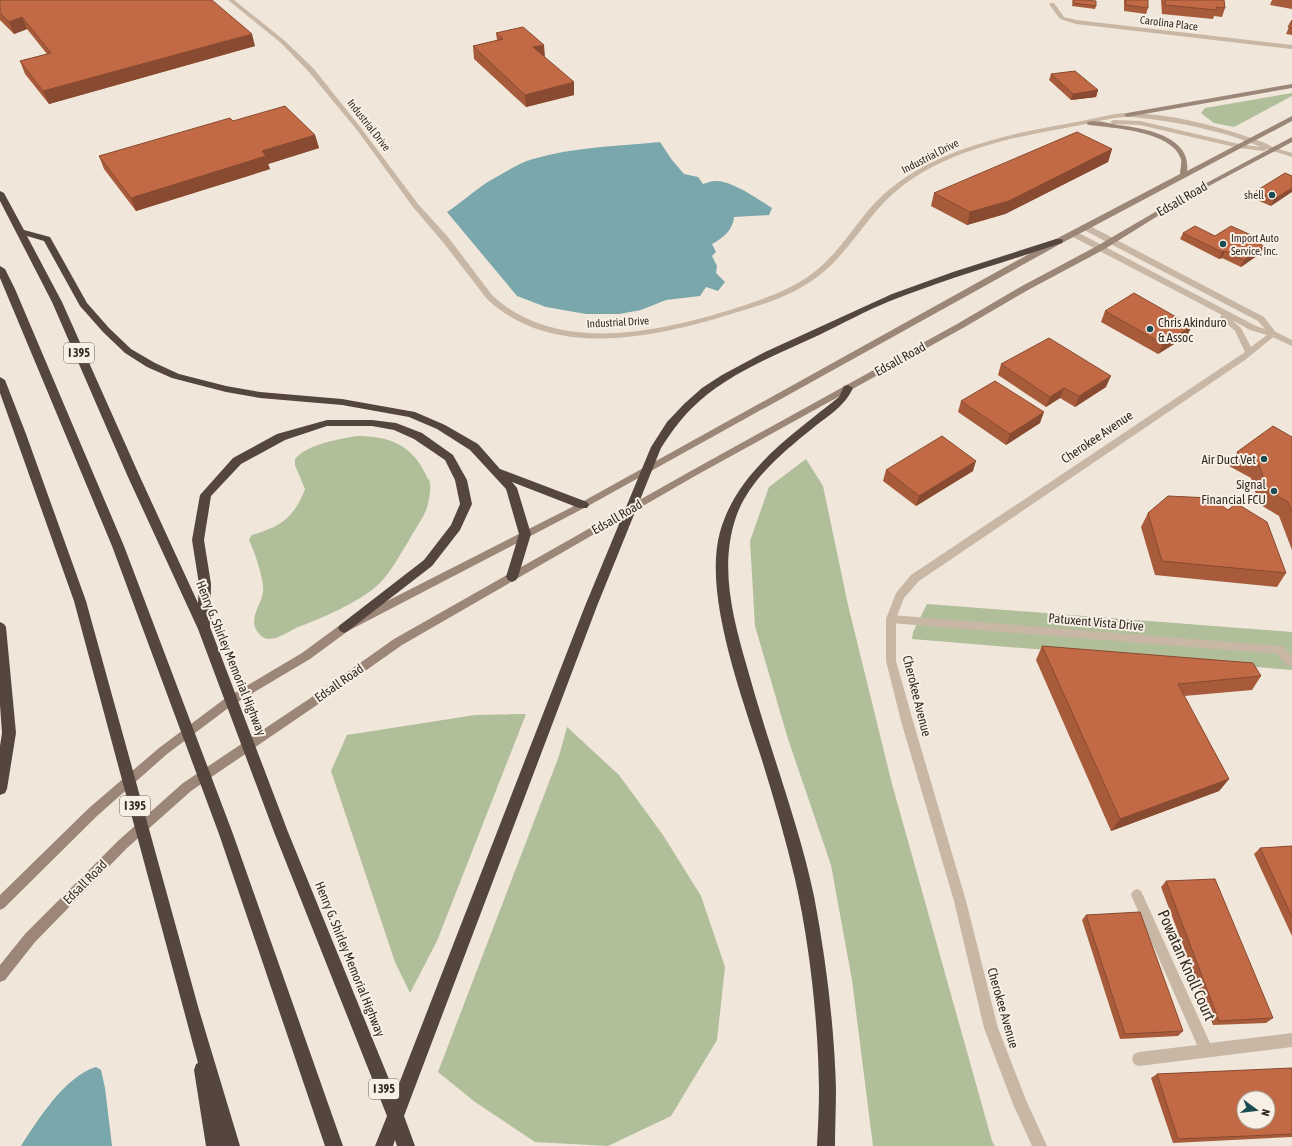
<svg xmlns="http://www.w3.org/2000/svg" width="1292" height="1146" font-family="'Asap Condensed',sans-serif">
	<style>
		.green { fill: #b0be9a }
		.water { fill: #79a7ac }
		.lines { fill: none; stroke-linecap: round; stroke-linejoin: round }
		.minor { fill: #c8b7a5; fill-rule: evenodd }
		.tertiary { fill: #c8b7a5; fill-rule: evenodd }
		.secondary { fill: #9b8677; fill-rule: evenodd }
		.motorway { fill: #54463e; fill-rule: evenodd }
		.wall { fill: #a75b3b }
		.shaded-wall { fill: #884a30 }
		.building { fill: #c26a45; stroke: #884a30; fill-rule: evenodd }
		.poi-dot { fill: #1d4d53; stroke: #f8f0e5; stroke-width: 1.5 }
		.labels { text-anchor: middle; dominant-baseline: central; stroke-width: 4; stroke-linejoin: round; paint-order: stroke }
		.far-street-label { font-size: 11px; fill: #342b26; stroke: #f8f0e5 }
		.far-poi-label { font-size: 11px; fill: #342b26; stroke: #f8f0e5; text-anchor: end }
		.shield { fill: #f8f0e5; stroke: #6f665f; stroke-width: 1 }
		.shield-label { font-size: 12px; font-weight: bold; fill: #342b26 }
		.street-label { font-size: 13px; fill: #342b26; stroke: #f8f0e5 }
		.poi-label { font-size: 13px; fill: #342b26; stroke: #f8f0e5; text-anchor: end }
		.near-street-label { font-size: 16px; fill: #342b26; stroke: #f8f0e5 }
	</style>
	<rect width="100%" height="100%" fill="#f0e6d9"/>
	<path class="green" d="M1292 93V96L1234 127 1214 123 1201 113 1205 108Z
		M357 436C390 436 412 445 426 475 426 477 428 479 429 480 432 486 429 499 428 504 425 517 414 530 408 542 399 556 391 572 379 584 358 603 322 618 296 628 286 633 270 645 260 635 246 620 261 607 263 592 265 582 254 550 249 540L252 535C280 527 295 517 305 489L295 465V459C308 444 339 439 357 436Z
		M806 459 823 486 848 605 892 784 992 1141 995 1146H873L852 980 831 865 788 739 755 626 750 541 769 487Z
		M927 604 1292 632V670L912 639 913 632Z
		M526 714 437 941 410 993 395 962 331 771 347 735 475 715Z
		M567 727 619 775 663 835 701 896 725 967 717 1040 671 1116 608 1146 535 1142 475 1102 438 1072 559 756Z"/>
	<path class="water" d="M660 142 672 160 684 174 698 177 703 184C707 183 711 181 715 181 731 180 758 199 772 208L769 215 734 217C733 230 723 238 712 244L716 252 712 256 717 266 716 273 725 282 718 291 706 287 700 296 666 300 641 310 619 314H586L546 307 517 296 447 212C465 200 480 185 500 175 510 169 522 162 533 159 574 147 618 146 660 142Z
		M96 1067 101 1070 105 1088 112 1146H21C37 1121 65 1076 96 1067Z"/>
	<g class="lines">
		<path class="minor" d="M1050 3H1054L1064 17 1076 20 1292 45V49L1076 24 1060 19 1049 4Z
			M1272 147 1292 153V157L1270 150 1269 149Z
			M1270 332H1276L1292 340V346L1270 336Z
			M891 615 1280 646 1284 647 1292 656V667L1288 666 1277 654 891 623 887 622 886 619 887 616Z
			M1137 889 1141 891 1210 1043 1292 1033V1047L1139 1066 1134 1064 1132 1059 1134 1054 1139 1052 1197 1045 1131 895 1133 891Z"/>
		<path class="tertiary" d="M228 0H234L285 41 314 69 361 128 418 204 448 237 492 295C555 354 653 333 727 311 757 301 788 292 813 273 838 254 853 227 873 205 885 192 899 181 914 172 964 142 1025 131 1082 121 1097 118 1114 113 1129 113 1169 114 1211 124 1248 137 1257 140 1268 143 1275 149L1272 151 1267 149 1264 151 1239 148 1140 125 1113 124 1110 122 1113 120 1140 121 1239 144 1261 147C1228 133 1192 125 1157 120 1148 119 1137 117 1128 117 1112 117 1096 122 1081 125 1019 136 952 148 901 187 866 214 848 258 810 282 786 298 758 306 731 314 654 338 552 360 487 299L442 241 413 207 357 130 309 72 281 43Z
			M1082 225H1088L1264 317 1277 334 1245 360 919 581 904 598 896 619V661L913 721 966 901 998 1028 1026 1100 1047 1146H1032L1013 1104 984 1028 954 901 901 721 886 661V619L896 593 911 575 1245 352 1235 331 1220 317 1222 315 1071 236V232H1077L1256 326 1265 329 1258 321 1082 229ZM1232 320 1250 330 1267 335 1251 347 1241 328Z"/>
		<path class="secondary" d="M1292 84V88L1127 117 1124 115 1127 113Z
			M1292 116V121L1062 243 588 506 348 631 310 659 231 706 167 754 97 816 4 908 0 910V895L89 808 159 748 223 700 302 653 340 625 582 502 1056 239 1180 174C1180 170 1182 164 1181 159 1172 131 1113 128 1089 125L1087 124V122C1096 120 1108 123 1118 125 1143 128 1192 136 1187 171Z
			M1292 137V142L1190 196 1103 250 1028 290 963 328 695 476 402 645 317 705 191 791 127 848 35 942 5 980 0 982V965L25 934 119 840 183 783 309 699 394 639 689 472 957 324 1022 286 1097 246 1186 194Z"/>
		<path class="motorway" d="M0 191 4 193 24 230 50 237 87 303 109 328 131 349 155 363 179 374 226 386 260 392 342 399 415 412 445 425 478 444 500 469 587 502 589 505 587 508H579L512 482 517 488 531 534 518 577 516 580 512 582 508 580 506 577 519 534 506 489 470 450 437 429 409 417 342 405 260 398 226 392 172 378 147 367 125 353 103 332 80 306 44 241 27 236 62 302 140 477 198 603 199 584 192 540 200 495 233 458 277 434 327 420H372L396 423 422 433 453 455 467 480 472 504 460 530 432 566 348 631 344 633 340 631 338 628 340 625 424 560 451 525 460 504 455 480 445 460 414 439 394 430 372 426H327L285 440 241 464 211 496 204 540 211 584 210 627 288 832 395 1094 585 606 651 447 667 422 684 404 702 388 722 375 765 352 892 294 953 272 1056 239H1062L1063 241 1062 243C1005 262 946 279 890 301 865 311 842 324 819 335 774 356 726 374 691 409 679 421 670 434 661 448L597 606 404 1116 415 1146H397L395 1140 393 1146H375L387 1116 274 832 198 629 128 477 52 302 0 201Z
			M0 266 5 269 15 289 124 546 233 834 343 1146H325L219 834 112 546 0 278Z
			M0 377 5 380 26 434 86 601 199 1010 240 1146H206L194 1070 196 1064 198 1063 74 601 0 393Z
			M848 385 853 388C844 407 829 415 813 428 783 452 749 480 736 517 719 567 733 618 747 667 755 696 764 725 773 753 788 800 804 848 814 896 826 959 834 1024 836 1088 836 1108 835 1127 835 1146H817C818 1127 819 1108 819 1089 818 1020 810 946 795 879 785 837 773 795 760 754 741 694 703 593 720 532 737 471 792 435 839 397L844 386Z
			M0 622 4 624 6 627 16 733 7 789 5 793 0 795V746L2 733 0 705Z"/>
	</g>
	<path class="wall" d="M0 0 255 46 49 104 25 74 20 61 47 54 27 29 14 34 0 20Z
		M1073 0H1086L1096 6 1095 9 1072 6Z
		M1124 0H1148V8L1146 14 1124 11Z
		M1161 0H1224L1225 8 1222 17 1214 16 1213 19 1162 14Z
		M1272 0H1292V9L1270 5Z
		M1292 20V35L1286 34Z
		M496 33 545 57 574 95 526 107 474 59 473 46 497 40Z
		M1051 74 1098 90 1096 97 1071 100 1049 80Z
		M233 121 315 135 319 148 268 164 270 169 136 211 104 169 99 156Z
		M1112 149 1108 162 1005 214 967 225 931 206 934 193Z
		M1292 176 1271 206 1252 198 1256 191Z
		M1183 233 1215 236 1251 235 1249 240 1264 246 1261 253 1241 267 1222 258 1219 259 1180 239Z
		M1105 311 1187 336 1158 354 1101 322Z
		M1001 364 1106 387 1075 407 1060 398 1046 407 998 375Z
		M961 401 1040 423 1006 445 958 412Z
		M1292 437V550L1279 516 1259 504 1251 478 1229 466 1237 452Z
		M886 470 973 471 916 506 883 481Z
		M1148 513 1286 573 1277 587 1155 575 1141 527Z
		M1042 646 1261 676 1252 690 1184 696 1229 779 1219 791 1111 831 1036 660Z
		M1292 846V936L1254 854 1260 848Z
		M1166 881 1273 1018 1266 1023 1213 1025 1161 887Z
		M1086 915 1183 1031 1178 1036 1120 1039 1082 920Z
		M1292 1068V1137L1173 1143 1151 1078 1157 1074Z"/>
	<path class="shaded-wall" d="M22 17 27 29 14 34 9 22Z
		M252 34 255 46 49 104 43 91Z
		M544 45 545 57 534 60 533 47Z
		M574 82V95L526 107 525 95Z
		M1098 90 1096 97 1071 100 1073 94Z
		M315 135 319 148 268 164 270 169 136 211 131 198 262 151Z
		M1112 149 1108 162 1005 214 967 225 970 212Z
		M1292 188V192L1271 206 1274 199Z
		M1251 235 1248 242 1246 238Z
		M1264 246 1261 253 1241 267 1244 260Z
		M1225 251 1222 258 1219 259 1222 252Z
		M1192 326 1187 336 1158 354 1163 344Z
		M1111 376 1106 387 1075 407 1079 396Z
		M1064 388 1060 398 1046 407 1050 397Z
		M1044 412 1040 423 1006 445 1010 434Z
		M976 461 973 471 916 506 919 496Z
		M1229 779 1219 791 1111 831 1120 819Z"/>
	<path class="building" d="M0 0H212L252 34 43 91 20 61 51 53 22 17 9 22 0 13Z
		M1073 0H1086L1096 1V6L1073 3Z
		M1126 0H1148V8L1126 5Z
		M1165 0H1224L1225 8 1216 7 1217 10 1165 5Z
		M1292 20V28L1288 27Z
		M523 27 544 45 533 47 574 82 525 95 473 46 503 39 496 33Z
		M1075 71 1098 90 1073 94 1051 74Z
		M285 106 315 135 262 151 266 156 131 198 99 156 230 118 233 121Z
		M1077 132 1112 149 1009 201 970 212 934 193Z
		M1285 173 1292 176V188L1274 199 1256 191Z
		M1195 226 1215 236 1231 226 1251 235 1246 238 1264 246 1244 260 1225 251 1222 252 1183 233Z
		M1134 293 1192 326 1163 344 1105 311Z
		M1049 338 1111 376 1079 396 1064 388 1050 397 1001 364Z
		M995 381 1044 412 1010 434 961 401Z
		M1273 426 1292 437V512L1288 502 1268 490 1259 465 1237 452Z
		M942 436 976 461 919 496 886 470Z
		M1168 496 1211 498 1228 510 1236 503 1267 522 1286 573 1162 561 1148 513Z
		M1042 646 1253 663 1261 676 1178 684 1229 779 1120 819Z
		M1292 846V917L1260 848Z
		M1215 879 1273 1018 1219 1021 1166 881Z
		M1140 912 1183 1031 1125 1034 1086 915Z
		M1292 1068V1134L1178 1139 1157 1074ZM1244 1098H1268V1122H1244Z"/>
	<g class="poi-dot">
		<circle cx="1272" cy="195" r="4"/>
		<circle cx="1223" cy="244" r="4"/>
		<circle cx="1150" cy="329" r="4"/>
		<circle cx="1264" cy="459" r="4"/>
		<circle cx="1274" cy="491" r="4"/>
	</g>
	<g class="labels">
		<g class="far-street-label">
			<text transform="translate(1169 23) rotate(7)">Carolina Place</text>
			<text transform="translate(369 125) rotate(52)">Industrial Drive</text>
			<text transform="translate(930 156) rotate(-27)">Industrial Drive</text>
			<text transform="translate(618 322) rotate(-3)">Industrial Drive</text>
		</g>
		<g class="far-poi-label">
			<text x="1264" y="195">shell</text>
			<text x="1231" y="238" text-anchor="start">Import Auto<tspan x="1231" dy="13">Service, Inc.</tspan></text>
		</g>
		<g class="shield">
			<rect x="64" y="343" width="30" height="20" rx="3"/>
			<rect x="120" y="796" width="30" height="20" rx="3"/>
			<rect x="369" y="1079" width="30" height="20" rx="3"/>
		</g>
		<g class="shield-label">
			<text x="79" y="353">I 395</text>
			<text x="135" y="806">I 395</text>
			<text x="384" y="1089">I 395</text>
		</g>
		<g class="street-label">
			<text transform="translate(1182 199) rotate(-30)">Edsall Road</text>
			<text transform="translate(900 359) rotate(-29)">Edsall Road</text>
			<text transform="translate(1097 437) rotate(-34)">Cherokee Avenue</text>
			<text transform="translate(617 517) rotate(-30)">Edsall Road</text>
			<text transform="translate(1096 622) rotate(5)">Patuxent Vista Drive</text>
			<text transform="translate(231 658) rotate(68)">Henry G. Shirley Memorial Highway</text>
			<text transform="translate(339 683) rotate(-35)">Edsall Road</text>
			<text transform="translate(917 696) rotate(76)">Cherokee Avenue</text>
			<text transform="translate(85 882) rotate(-45)">Edsall Road</text>
			<text transform="translate(350 959) rotate(68)">Henry G. Shirley Memorial Highway</text>
			<text transform="translate(1003 1008) rotate(74)">Cherokee Avenue</text>
		</g>
		<g class="poi-label">
			<text x="1158" y="322" text-anchor="start">Chris Akinduro<tspan x="1158" dy="15">&amp; Assoc</tspan></text>
			<text x="1256" y="459">Air Duct Vet</text>
			<text x="1266" y="484">Signal<tspan x="1266" dy="15">Financial FCU</tspan></text>
		</g>
		<g class="near-street-label">
			<text transform="translate(1187 965) rotate(66)">Powatan Knoll Court</text>
		</g>
	</g>
	<g transform="translate(1256 1110) rotate(105)"><circle r="19" fill="#f8f0e5" stroke="#aaa199"/>
	<path d="M0-3L7 15L0 10L-7 15Z" fill="#1d4d53"/>
	<text y="-6" font-size="11" font-weight="bold" text-anchor="middle" fill="#342b26">N</text>
	</g>
</svg>
